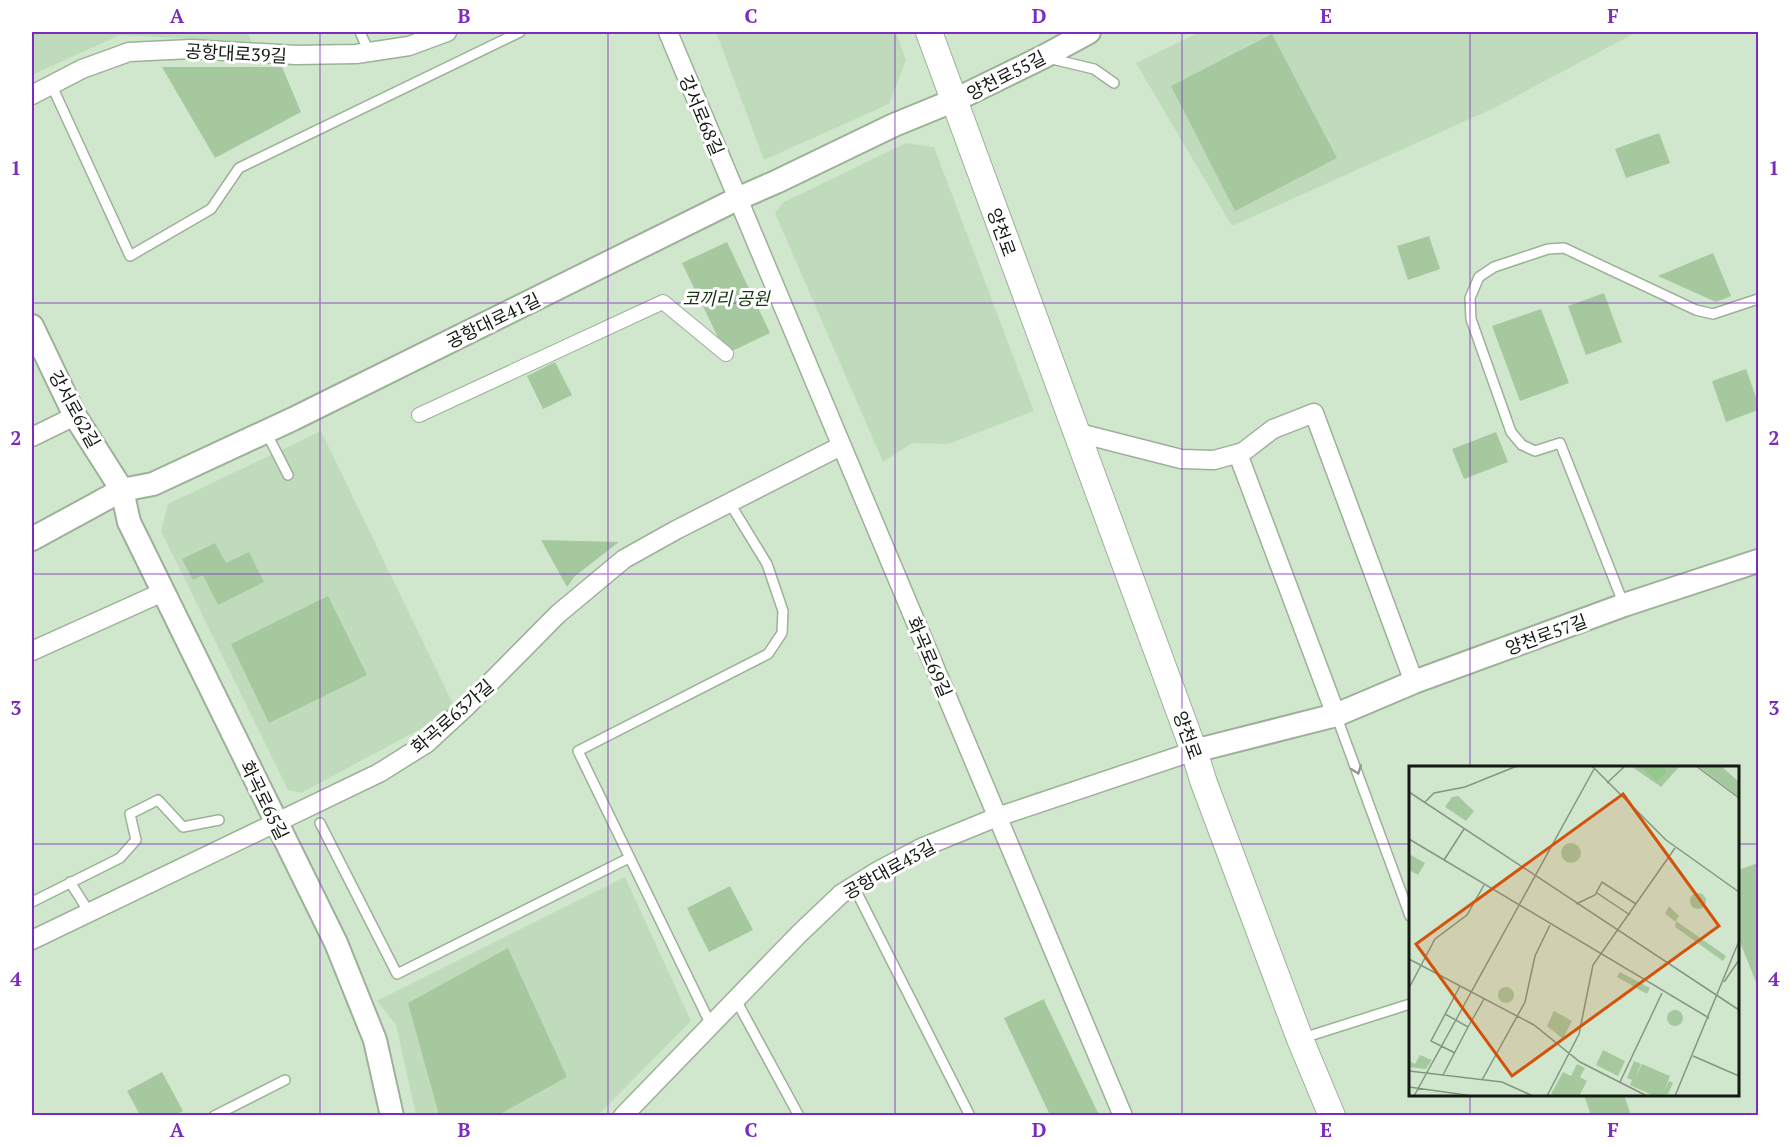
<svg xmlns="http://www.w3.org/2000/svg" width="1790" height="1147" font-family="'PT Serif','Noto Sans KR',serif">
	<style>
		.built { fill: #c0dbbc }
		.green { fill: #a5c89e }
		.lines { fill: none; stroke-linecap: round; stroke-linejoin: round }
		.service-casing { stroke: #9cb198; stroke-width: 12 }
		.pedestrian-casing { stroke: #9cb198; stroke-width: 16 }
		.minor-casing { stroke: #9cb198; stroke-width: 21 }
		.tertiary-casing { stroke: #9cb198; stroke-width: 26 }
		.secondary-casing { stroke: #9cb198; stroke-width: 28 }
		.service { stroke: #fff; stroke-width: 9 }
		.pedestrian { stroke: #fff; stroke-width: 14 }
		.minor { stroke: #fff; stroke-width: 18 }
		.tertiary { stroke: #fff; stroke-width: 22 }
		.secondary { stroke: #fff; stroke-width: 26 }
		.oneway { stroke: #949894 }
		.grid { fill: none; stroke: #7b2cbf; stroke-width: 1.5; stroke-opacity: 0.55 }
		.labels { text-anchor: middle; dominant-baseline: central; stroke-width: 6; stroke-linejoin: round; paint-order: stroke }
		.street-label { font-size: 18px; fill: #121a11; stroke: #fff }
		.park-label { font-size: 18px; font-style: italic; fill: #13360c; stroke: #fff }
		.inset-road { fill: none; stroke: #859582; stroke-width: 1.5 }
		.view { fill: #d3530c; fill-opacity: 0.15; stroke: #d3530c; stroke-width: 3 }
		.inset-edge { fill: none; stroke: #121a11; stroke-width: 3 }
		.neatline { fill: none; stroke: #7b2cbf; stroke-width: 2 }
		.grid-label { font-size: 20px; text-anchor: middle; font-weight: bold; fill: #7b2cbf }
	</style>
	<rect width="100%" height="100%" fill="#d1e7cd"/>
	<path class="built" d="M32 32H247L252 42 120 35 32 75Z
		M716 32H896L906 60 889 104 764 160Z
		M1200 32H1637L1492 109 1232 226 1136 63Z
		M906 143 934 147 1034 411 948 444 912 443 883 462 775 213 784 202Z
		M321 431 456 710 301 793 288 790 161 531 168 504Z
		M625 877 691 1021 598 1115H416L396 1025 377 1001Z"/>
	<path class="green" d="M1272 34 1337 158 1235 211 1171 86Z
		M162 67H282L301 112 215 158Z
		M1659 133 1670 163 1626 178 1615 149Z
		M1429 236 1440 269 1408 280 1397 246Z
		M727 242 770 333 726 354 682 263Z
		M1713 253 1731 296 1716 302 1658 276Z
		M1604 293 1622 342 1586 355 1568 306Z
		M1541 309 1569 383 1520 401 1492 326Z
		M555 362 572 395 543 409 527 376Z
		M1746 369 1758 403V410L1726 422 1712 381Z
		M1496 432 1508 462 1464 479 1452 449Z
		M541 540 619 542 575 576 567 587Z
		M215 543 226 563 249 552 264 582 218 605 203 575 193 580 182 559Z
		M328 596 367 675 269 723 231 644Z
		M1758 863V984L1757 985 1738 937V870Z
		M730 886 753 930 709 952 687 908Z
		M508 948 567 1077 498 1115H439L408 1003Z
		M1044 999V1000L1099 1115H1050L1004 1018Z
		M162 1072 183 1111 175 1115H140L127 1091Z
		M1584 1095H1624L1631 1115H1591Z"/>
	<g class="lines">
		<g class="service-casing">
			<path id="service" d="M360 32 369 52
				M1048 58 1094 69 1114 83
				M51 84 130 256 211 209 239 168 520 32
				M266 432 288 475
				M1624 605 1560 443 1535 451 1522 445 1511 432 1471 319 1470 298 1479 277 1494 267 1548 249 1564 248 1696 310 1713 314 1758 299
				M1336 715 1410 916
				M320 823 397 974 629 858
				M70 882 89 912
				M854 887 970 1116
				M32 902 120 858 136 840 130 814 158 800 183 827 219 820
				M736 1000 799 1116
				M711 1025 578 751 768 654 782 633 783 611 767 564 729 502
				M1303 1038 1410 1004
				M214 1116 285 1080"/>
		</g>
		<g class="pedestrian-casing">
			<path id="pedestrian" d="M419 415 663 302 726 354"/>
		</g>
		<g class="minor-casing">
			<path id="minor" d="M668 32 1123 1116
				M32 95 82 69 129 52 191 49 296 55 356 54 409 46 447 32
				M1075 432 1181 459 1214 460 1243 452 1273 429 1314 413 1414 682
				M32 437 75 416
				M1238 454 1336 715
				M32 651 163 592
				M32 940 379 773 427 743 466 707 558 614 624 559 676 530 841 446
				M623 1116 799 934 841 894 878 871 921 848 997 817 1194 751"/>
		</g>
		<g class="tertiary-casing">
			<path id="tertiary" d="M32 326 75 416 122 490 129 522 336 943 375 1040 392 1116
				M32 539 122 490 153 484 293 419 737 199 776 182 894 125 955 100 1043 57 1089 32
				M1194 751 1336 715 1414 682 1624 605 1758 561"/>
		</g>
		<g class="secondary-casing">
			<path id="secondary" d="M929 32 1194 751 1204 783 1300 1039 1332 1116"/>
		</g>
		<use href="#service" class="service"/>
		<use href="#pedestrian" class="pedestrian"/>
		<use href="#minor" class="minor"/>
		<use href="#tertiary" class="tertiary"/>
		<use href="#secondary" class="secondary"/>
	</g>
	<defs><path id="oneway-chevron" d="M-2-3.5L2.5 0L-2 3.5" fill="none" stroke-width="1.6" stroke-linecap="round" stroke-linejoin="round" transform="scale(1.5)"/></defs>
	<use class="oneway" href="#oneway-chevron" transform="translate(1357 770) rotate(70)"/>
	<path class="grid" d="M320 32V1116M608 32V1116M895 32V1116M1182 32V1116M1470 32V768M32 303H1758M32 574H1758M32 844H1410M1738 844H1758M1470 1094V1116"/>
	<g class="labels">
		<g class="street-label">
			<text transform="translate(236 53) rotate(3)">공항대로39길</text>
			<text transform="translate(1006 75) rotate(-27)">양천로55길</text>
			<text transform="translate(702 115) rotate(67)">강서로68길</text>
			<text transform="translate(1002 232) rotate(70)">양천로</text>
			<text transform="translate(493 320) rotate(-26)">공항대로41길</text>
			<text transform="translate(75 409) rotate(61)">강서로62길</text>
			<text transform="translate(1546 634) rotate(-20)">양천로57길</text>
			<text transform="translate(930 657) rotate(67)">화곡로69길</text>
			<text transform="translate(452 716) rotate(-41)">화곡로63가길</text>
			<text transform="translate(1188 735) rotate(70)">양천로</text>
			<text transform="translate(265 800) rotate(64)">화곡로65길</text>
			<text transform="translate(889 869) rotate(-29)">공항대로43길</text>
		</g>
		<g class="park-label">
			<text x="726" y="298">코끼리 공원</text>
		</g>
	</g>
	<g transform="translate(1409 766)">
		<rect width="330" height="330" fill="#d1e7cd"/>
		<path d="M222 0H271L252 21ZM289 0H312L330 16V31ZM49 30 65 45 57 55 36 41 43 31ZM152 87a10 10 0 1 1 20 0a10 10 0 1 1-20 0ZM0 88 16 97 9 109 0 104ZM281 135a8 8 0 1 1 16 0a8 8 0 1 1-16 0ZM260 140 270 150 267 155 317 190 314 195 266 161 267 156 256 148ZM211 206 241 222 238 228 208 211ZM89 229a8 8 0 1 1 16 0a8 8 0 1 1-16 0ZM258 252a8 8 0 1 1 16 0a8 8 0 1 1-16 0ZM145 245 163 255 154 273 138 260ZM194 284 216 295 209 310 187 299ZM11 289 23 294 17 303 0 301V295L6 298ZM225 295 232 298 225 315 233 298 261 310 255 325 260 315 264 317 259 328 245 330 221 319 223 314 218 312ZM168 298 176 302 171 311 178 315 170 330H141L154 306 162 310Z" fill="#a5c89e"/>
		<path d="M252 0 258 6 248 15 231 0Z" fill="#94c88b"/>
		<path class="inset-road" d="M183 0 257 74 330 126M287 0 330 32M198 17 216 0M0 26 330 244M16 36 25 27 56 21 108 0M0 73 300 252M35 94 55 63M188 127 221 149M167 138 186 129 193 116 227 138M0 193 125 259 171 296 238 330M315 216 330 194M0 222 26 173 58 149 75 119M36 248 59 261 75 233M46 287 22 275 51 220M284 290 330 310M0 305 93 316 124 330M34 309 59 261M73 314 116 236 126 190 141 159M211 316 253 227M0 321 64 330M5 330 185 3M138 330 170 268 184 199 266 82M266 330 330 175"/>
		<path class="view" d="M214 28 310 160 103 310 7 178Z"/>
		<rect width="330" height="330" class="inset-edge"/>
	</g>
	<rect width="1790" height="1147" fill="none" stroke="#ffffff" stroke-width="66"/>
	<rect x="33" y="33" width="1724" height="1081" class="neatline"/>
	<g class="grid-label">
		<text x="177" y="23">A</text>
		<text x="464" y="23">B</text>
		<text x="751" y="23">C</text>
		<text x="1039" y="23">D</text>
		<text x="1326" y="23">E</text>
		<text x="1613" y="23">F</text>
		<text x="16" y="175">1</text>
		<text x="1774" y="175">1</text>
		<text x="16" y="445">2</text>
		<text x="1774" y="445">2</text>
		<text x="16" y="715">3</text>
		<text x="1774" y="715">3</text>
		<text x="16" y="986">4</text>
		<text x="1774" y="986">4</text>
		<text x="177" y="1137">A</text>
		<text x="464" y="1137">B</text>
		<text x="751" y="1137">C</text>
		<text x="1039" y="1137">D</text>
		<text x="1326" y="1137">E</text>
		<text x="1613" y="1137">F</text>
	</g>
</svg>
